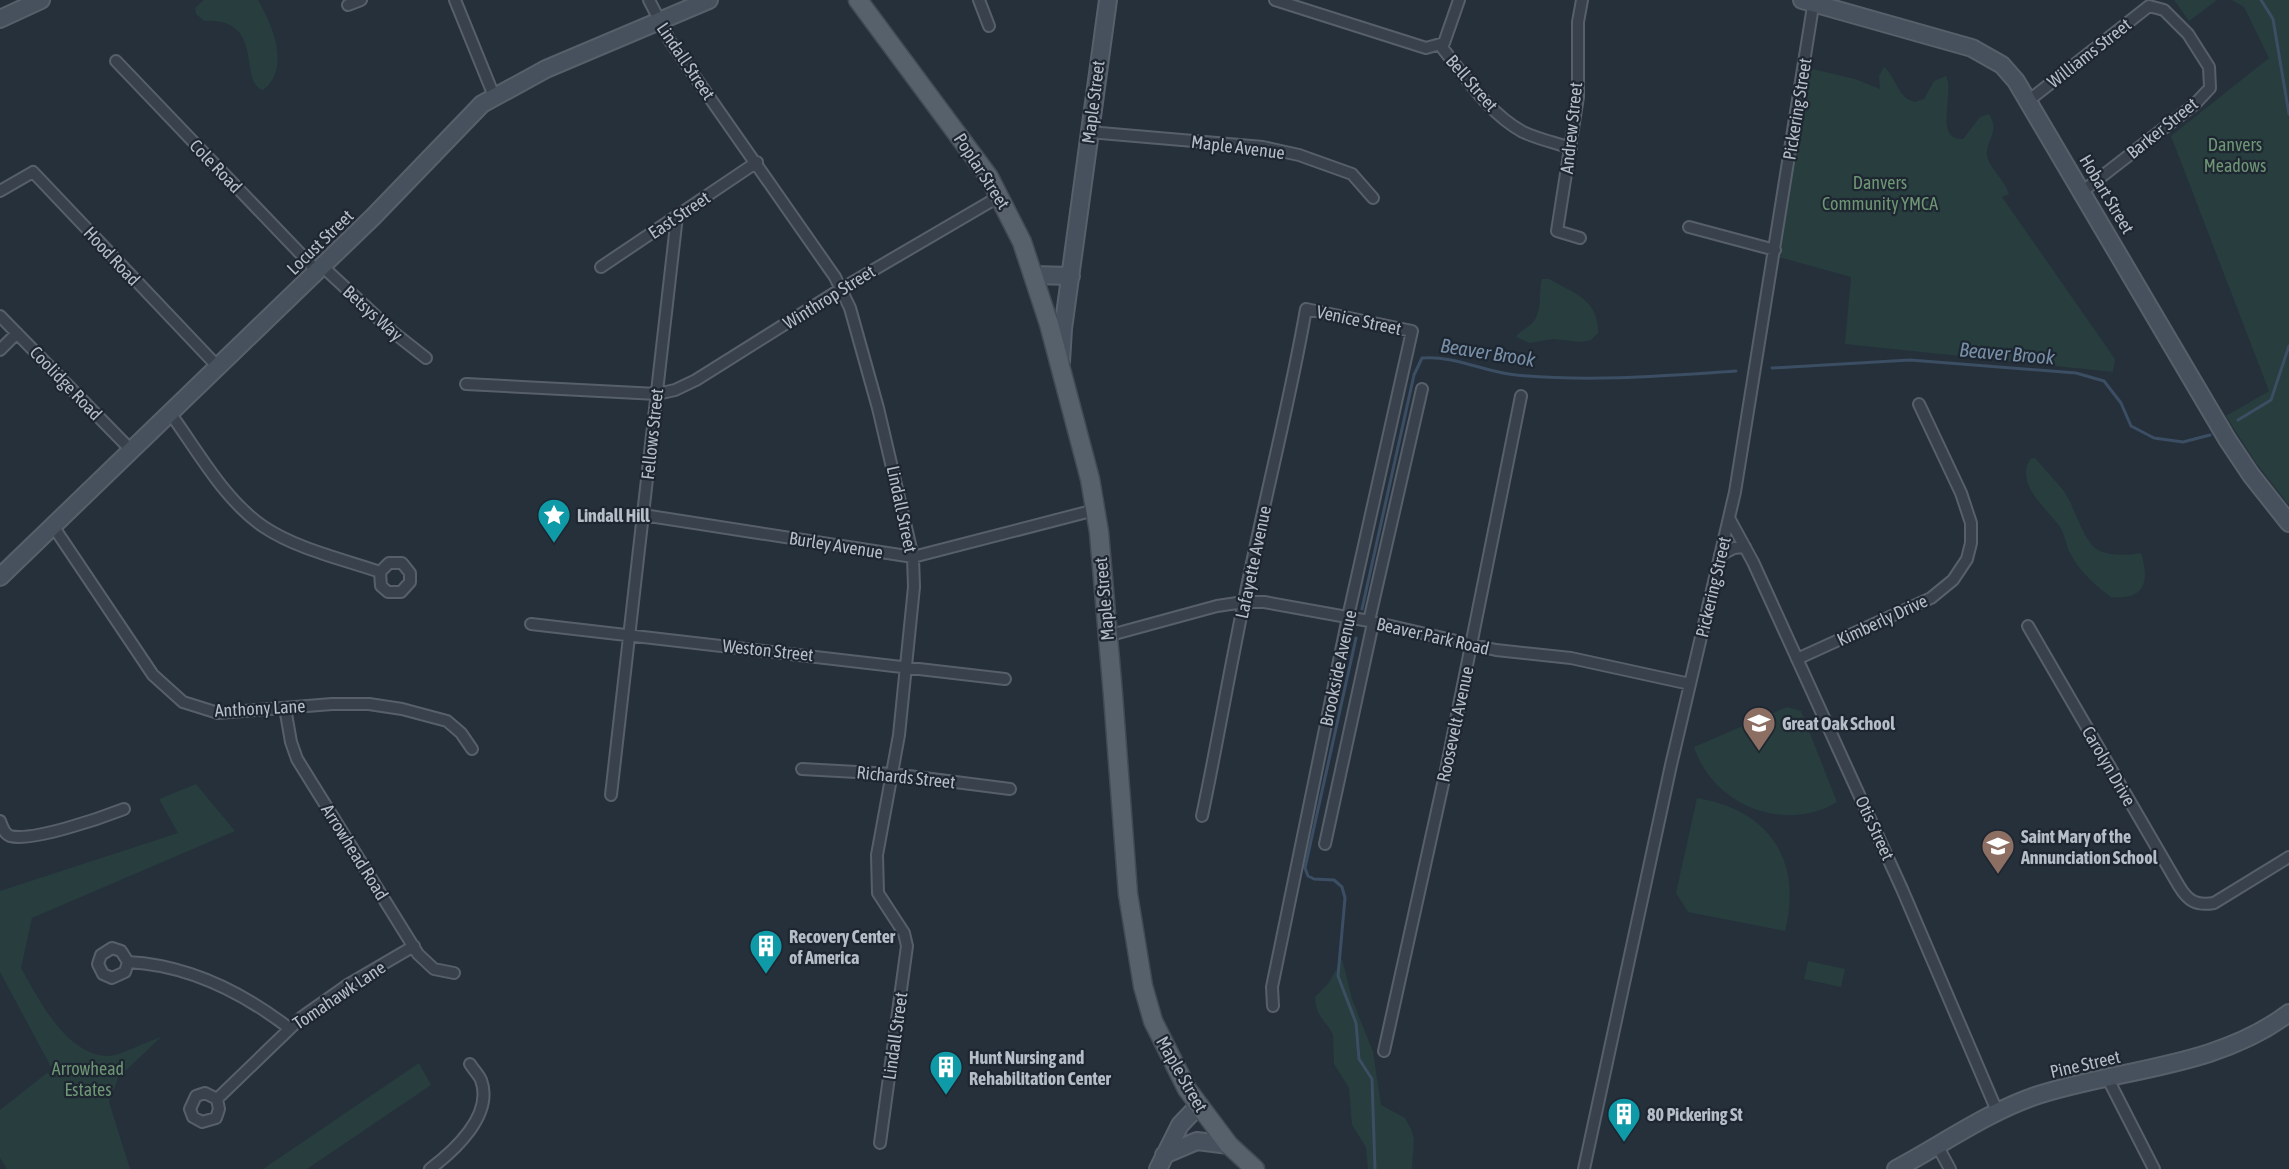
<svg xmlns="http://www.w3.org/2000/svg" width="2289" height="1169" font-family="'Asap Condensed',sans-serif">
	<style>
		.green { fill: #283d3d }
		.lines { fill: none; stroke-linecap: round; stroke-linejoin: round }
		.stream { stroke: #3c4e63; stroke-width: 3 }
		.street-casing { stroke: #57606a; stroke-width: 14 }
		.secondary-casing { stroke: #57606a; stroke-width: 20 }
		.primary-casing { stroke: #424b55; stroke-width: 21 }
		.street { stroke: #39424c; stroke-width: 10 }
		.secondary { stroke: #47515e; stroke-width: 16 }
		.primary { stroke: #57616c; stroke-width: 18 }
		.labels { text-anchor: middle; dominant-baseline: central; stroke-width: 4.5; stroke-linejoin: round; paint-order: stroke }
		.street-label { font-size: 18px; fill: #b5bdc7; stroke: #1e2731 }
		.park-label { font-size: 18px; fill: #6e9675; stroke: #1e2731 }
		.poi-label { font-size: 18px; font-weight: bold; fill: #b5bdc7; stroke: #1e2731; text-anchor: start }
		.water-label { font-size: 20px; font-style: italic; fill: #788fa8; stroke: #1e2731 }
	</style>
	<rect width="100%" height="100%" fill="#25303b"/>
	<path class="green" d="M 204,0 L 258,0 C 273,26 291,69 263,90 C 238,83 266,17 204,21 L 196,14 L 195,8 Z
		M 2174,0 L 2217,0 L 2189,21 Z
		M 2232,0 L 2289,0 L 2289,505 L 2256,463 L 2226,416 L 2269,391 L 2171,136 L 2269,58 L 2244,7 Z
		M 1884,67 C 1898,79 1896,97 1915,102 L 1924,99 L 1934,81 L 1946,76 C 1955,92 1933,141 1963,139 L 1980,117 L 1989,114 C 2001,133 1985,140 1987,156 C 1990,169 2004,179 2009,194 L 2002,197 L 2115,359 L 2113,372 L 1845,344 L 1851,277 L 1779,257 L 1808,68 L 1855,79 L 1880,89 L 1879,76 Z
		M 1542,279 L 1549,279 C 1573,293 1599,299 1598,333 L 1591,340 L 1580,342 L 1553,339 L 1529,343 L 1516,337 C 1520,330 1529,328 1534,321 C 1543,307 1538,294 1542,279 Z
		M 2035,458 C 2044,469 2054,479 2063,490 C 2075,506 2081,536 2095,548 C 2105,556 2129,556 2141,553 C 2150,582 2145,600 2111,597 C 2096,586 2079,571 2070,553 C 2066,545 2065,535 2060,527 C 2047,508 2015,486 2030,459 Z
		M 1787,707 L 1801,711 L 1837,802 C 1784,834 1713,805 1694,747 Z
		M 196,784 L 235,831 L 32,918 L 21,968 C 39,999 66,1056 109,1056 C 121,1055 148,1041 161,1037 L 118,1078 L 109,1102 L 130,1169 L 7,1169 L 0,1158 L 0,1110 L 47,1073 L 57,1078 L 0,972 L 0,891 L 178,833 L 159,799 Z
		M 1697,798 C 1769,810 1803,860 1785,931 L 1688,912 L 1676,893 Z
		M 1342,959 L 1352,999 L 1373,1052 L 1381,1105 L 1405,1118 L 1411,1129 L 1414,1139 L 1412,1169 L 1368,1169 L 1366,1147 L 1352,1125 L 1349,1088 L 1334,1064 L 1333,1035 C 1326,1020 1316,1018 1315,997 L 1328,984 Z
		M 1808,961 L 1845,969 L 1841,987 L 1804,979 Z
		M 419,1063 L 431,1085 L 307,1169 L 263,1169 Z"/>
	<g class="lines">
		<path class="stream" d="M 2261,0 L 2273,19 L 2289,114
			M 1772,368 L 1910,360 L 2076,373 L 2104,381 L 2121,403 L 2131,426 L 2154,438 L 2183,442 L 2210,435
			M 2238,420 L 2271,400 L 2289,346
			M 1362,609 L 1414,375 L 1422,358 C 1454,355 1484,372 1516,375 C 1589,382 1663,376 1736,371
			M 1356,638 L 1305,868 L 1308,876 L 1314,879 L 1334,880 L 1342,887 L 1345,898 L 1338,976 L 1356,1023 L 1359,1059 L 1372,1079 L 1375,1169"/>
		<g class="street-casing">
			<path id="street" d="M 455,0 L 494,96
				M 649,0 L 670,41 L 835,277 L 850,308 L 878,408 L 913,557 L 914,587 L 899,735 L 877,855 L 878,893 L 904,933 L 907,946 L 880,1143
				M 979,0 L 989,26
				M 1275,0 L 1426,48 L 1444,43 L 1459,0
				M 348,5 L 361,0
				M 1440,45 C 1465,76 1488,113 1523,132 C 1538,139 1556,143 1571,148
				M 116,61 L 317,271
				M 2028,101 L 2149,6 L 2164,10 L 2188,34 L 2209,67 L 2210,88 L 2195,104 L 2083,191
				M 1089,132 L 1263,147 L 1299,155 L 1352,174 L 1373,198
				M 0,191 L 33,172 L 218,367
				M 1689,227 L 1775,250
				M 1580,238 L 1557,231 L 1578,97 L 1578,22 L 1582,0
				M 322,266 L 393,332 L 426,358
				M 601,267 L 757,162
				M 0,316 L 131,450
				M 0,350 L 17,333
				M 466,384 L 657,394 L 675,390 L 696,380 L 841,289 L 1000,196
				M 170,413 C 198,451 224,500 264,527 C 297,549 342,559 380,572 L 381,586 L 388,592 L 401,592 L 410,582 L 410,573 L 402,563 L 389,563 L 380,572
				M 643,515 L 913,557 L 1095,510
				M 1729,518 L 1753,562 L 1902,889 L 1997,1111
				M 53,526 L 153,675 L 183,702 L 218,713 L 332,704 L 369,704 L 402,709 L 447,721 L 461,733 L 472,749
				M 1720,555 L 1734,548 L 1745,547
				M 1369,621 L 1422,389
				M 531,624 L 1005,679
				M 2028,626 L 2179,886 C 2188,901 2196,906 2214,903 L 2289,857
				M 1107,636 L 1217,606 L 1244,602 L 1264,602 L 1369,621 L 1496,650 L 1571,658 L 1690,684
				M 1797,659 L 1931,598 L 1953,580 L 1967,559 L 1971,543 L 1971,523 L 1961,493 L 1919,404
				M 285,708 L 291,742 L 297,759 L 418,954 L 434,969 L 454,973
				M 802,769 L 893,774 L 1010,789
				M 611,795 L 677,216
				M 1202,816 C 1217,745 1229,673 1244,602 C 1263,504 1289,407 1306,309 L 1412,331 L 1348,617 L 1272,987 L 1273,1006
				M 0,821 C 2,826 4,834 10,836 C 32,842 101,818 124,809
				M 1325,844 L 1373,623
				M 128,962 L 121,951 L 112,948 L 101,955 L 98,964 L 103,974 L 112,978 L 125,972 L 128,962 C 188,965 242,992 289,1028
				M 1384,1051 L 1446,770 L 1521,396
				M 2108,1079 L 2154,1169
				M 217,1099 L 219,1109 L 216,1118 L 202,1122 L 193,1117 L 190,1109 L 196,1096 L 205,1093 L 217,1099 L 302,1017 L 349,984 L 414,946
				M 1938,1147 L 1950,1169
				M 430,1169 C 454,1151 494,1115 481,1080 C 479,1075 473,1069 470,1064
				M 1584,1169 L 1671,765 L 1735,492 L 1814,0"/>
		</g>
		<g class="secondary-casing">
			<path id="secondary" d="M 1802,0 L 1972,48 L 2002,65 L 2016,81 L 2227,439 L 2251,475 L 2289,523
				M 0,19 L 41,0
				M 1033,275 L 1071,276
				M 1061,362 L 1063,329 L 1108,0
				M 0,577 L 373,217 L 482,104 L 546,69 L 709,0
				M 1164,1155 L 1197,1141 L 1229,1145
				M 1158,1169 L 1180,1125 L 1199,1105
				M 1896,1169 C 1943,1144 1987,1112 2038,1095 C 2122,1068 2216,1068 2289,1013"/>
		</g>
		<g class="primary-casing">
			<path id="primary" d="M 858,0 L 989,177 L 1022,242 L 1049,324 L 1090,479 L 1099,532 L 1113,695 L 1128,894 L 1143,986 L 1153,1021 L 1187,1089 L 1229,1145 L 1255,1169"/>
		</g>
		<use href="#street" class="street"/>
		<use href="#secondary" class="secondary"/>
		<use href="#primary" class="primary"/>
	</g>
	<defs>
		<g id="sight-pin" transform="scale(1.725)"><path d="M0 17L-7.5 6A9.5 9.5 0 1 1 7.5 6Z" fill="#0f9aa8" stroke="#1e2731"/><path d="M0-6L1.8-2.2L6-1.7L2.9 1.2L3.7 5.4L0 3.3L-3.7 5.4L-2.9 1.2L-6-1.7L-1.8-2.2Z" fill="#fff"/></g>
		<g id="school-pin" transform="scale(1.725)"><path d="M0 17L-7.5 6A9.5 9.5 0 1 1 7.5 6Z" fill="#8d6e63" stroke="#1e2731"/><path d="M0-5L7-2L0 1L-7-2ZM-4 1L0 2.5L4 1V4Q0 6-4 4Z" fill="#fff"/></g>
		<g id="building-pin" transform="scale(1.725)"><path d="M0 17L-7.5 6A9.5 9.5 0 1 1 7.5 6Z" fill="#0f9aa8" stroke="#1e2731"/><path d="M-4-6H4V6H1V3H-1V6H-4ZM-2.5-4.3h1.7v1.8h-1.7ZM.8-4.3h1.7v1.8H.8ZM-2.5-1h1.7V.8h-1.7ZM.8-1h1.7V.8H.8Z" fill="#fff"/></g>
	</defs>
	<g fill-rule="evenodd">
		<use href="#sight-pin" x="554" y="515"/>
		<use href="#school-pin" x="1759" y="723"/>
		<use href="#school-pin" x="1998" y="846"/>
		<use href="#building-pin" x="766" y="946"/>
		<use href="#building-pin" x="946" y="1067"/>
		<use href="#building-pin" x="1624" y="1114"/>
	</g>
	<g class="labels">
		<g class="street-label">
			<text transform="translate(2089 53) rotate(-38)">Williams Street</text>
			<text transform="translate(686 61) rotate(56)">Lindall Street</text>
			<text transform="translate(1472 83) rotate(49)">Bell Street</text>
			<text transform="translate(1093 102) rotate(-83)">Maple Street</text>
			<text transform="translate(1797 109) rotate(-81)">Pickering Street</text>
			<text transform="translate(1571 128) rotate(-84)">Andrew Street</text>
			<text transform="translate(2162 128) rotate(-39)">Barker Street</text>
			<text transform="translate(1238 147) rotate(7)">Maple Avenue</text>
			<text transform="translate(216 166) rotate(46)">Cole Road</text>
			<text transform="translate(982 171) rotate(57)">Poplar Street</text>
			<text transform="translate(2107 194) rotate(59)">Hobart Street</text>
			<text transform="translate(679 215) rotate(-34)">East Street</text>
			<text transform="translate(320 242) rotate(-44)">Locust Street</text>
			<text transform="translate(112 256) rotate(47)">Hood Road</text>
			<text transform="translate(829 297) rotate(-32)">Winthrop Street</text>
			<text transform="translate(373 313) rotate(42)">Betsys Way</text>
			<text transform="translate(1359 320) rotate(12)">Venice Street</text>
			<text transform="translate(66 383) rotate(46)">Coolidge Road</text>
			<text transform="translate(652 434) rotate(-84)">Fellows Street</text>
			<text transform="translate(902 509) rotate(78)">Lindall Street</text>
			<text transform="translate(836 545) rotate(9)">Burley Avenue</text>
			<text transform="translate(1253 562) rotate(-78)">Lafayette Avenue</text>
			<text transform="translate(1713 587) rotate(-77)">Pickering Street</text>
			<text transform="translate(1104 599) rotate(-95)">Maple Street</text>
			<text transform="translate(1882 620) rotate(-25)">Kimberly Drive</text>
			<text transform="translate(1433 636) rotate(13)">Beaver Park Road</text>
			<text transform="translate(768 650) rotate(6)">Weston Street</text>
			<text transform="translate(1338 668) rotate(-78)">Brookside Avenue</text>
			<text transform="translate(260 708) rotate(-3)">Anthony Lane</text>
			<text transform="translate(1455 724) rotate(-78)">Roosevelt Avenue</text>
			<text transform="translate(2109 766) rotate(60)">Carolyn Drive</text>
			<text transform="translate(906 777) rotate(6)">Richards Street</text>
			<text transform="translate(1875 828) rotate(65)">Otis Street</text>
			<text transform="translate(355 852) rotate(58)">Arrowhead Road</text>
			<text transform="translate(339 995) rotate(-34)">Tomahawk Lane</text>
			<text transform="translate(895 1036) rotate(-82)">Lindall Street</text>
			<text transform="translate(2085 1064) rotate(-13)">Pine Street</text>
			<text transform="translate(1182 1074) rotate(60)">Maple Street</text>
		</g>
		<g class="park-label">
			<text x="2235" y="144">Danvers<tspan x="2235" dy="21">Meadows</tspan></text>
			<text x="1880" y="182">Danvers<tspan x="1880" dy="21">Community YMCA</tspan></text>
			<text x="88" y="1068">Arrowhead<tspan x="88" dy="21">Estates</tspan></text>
		</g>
		<g class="poi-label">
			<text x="577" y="515">Lindall Hill</text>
			<text x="1782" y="723">Great Oak School</text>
			<text x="2021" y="836">Saint Mary of the<tspan x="2021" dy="21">Annunciation School</tspan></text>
			<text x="789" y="936">Recovery Center<tspan x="789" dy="21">of America</tspan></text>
			<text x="969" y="1057">Hunt Nursing and<tspan x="969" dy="21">Rehabilitation Center</tspan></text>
			<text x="1647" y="1114">80 Pickering St</text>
		</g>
		<g class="water-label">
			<text transform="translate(1488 352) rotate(9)">Beaver Brook</text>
			<text transform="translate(2007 353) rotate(5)">Beaver Brook</text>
		</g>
	</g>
</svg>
